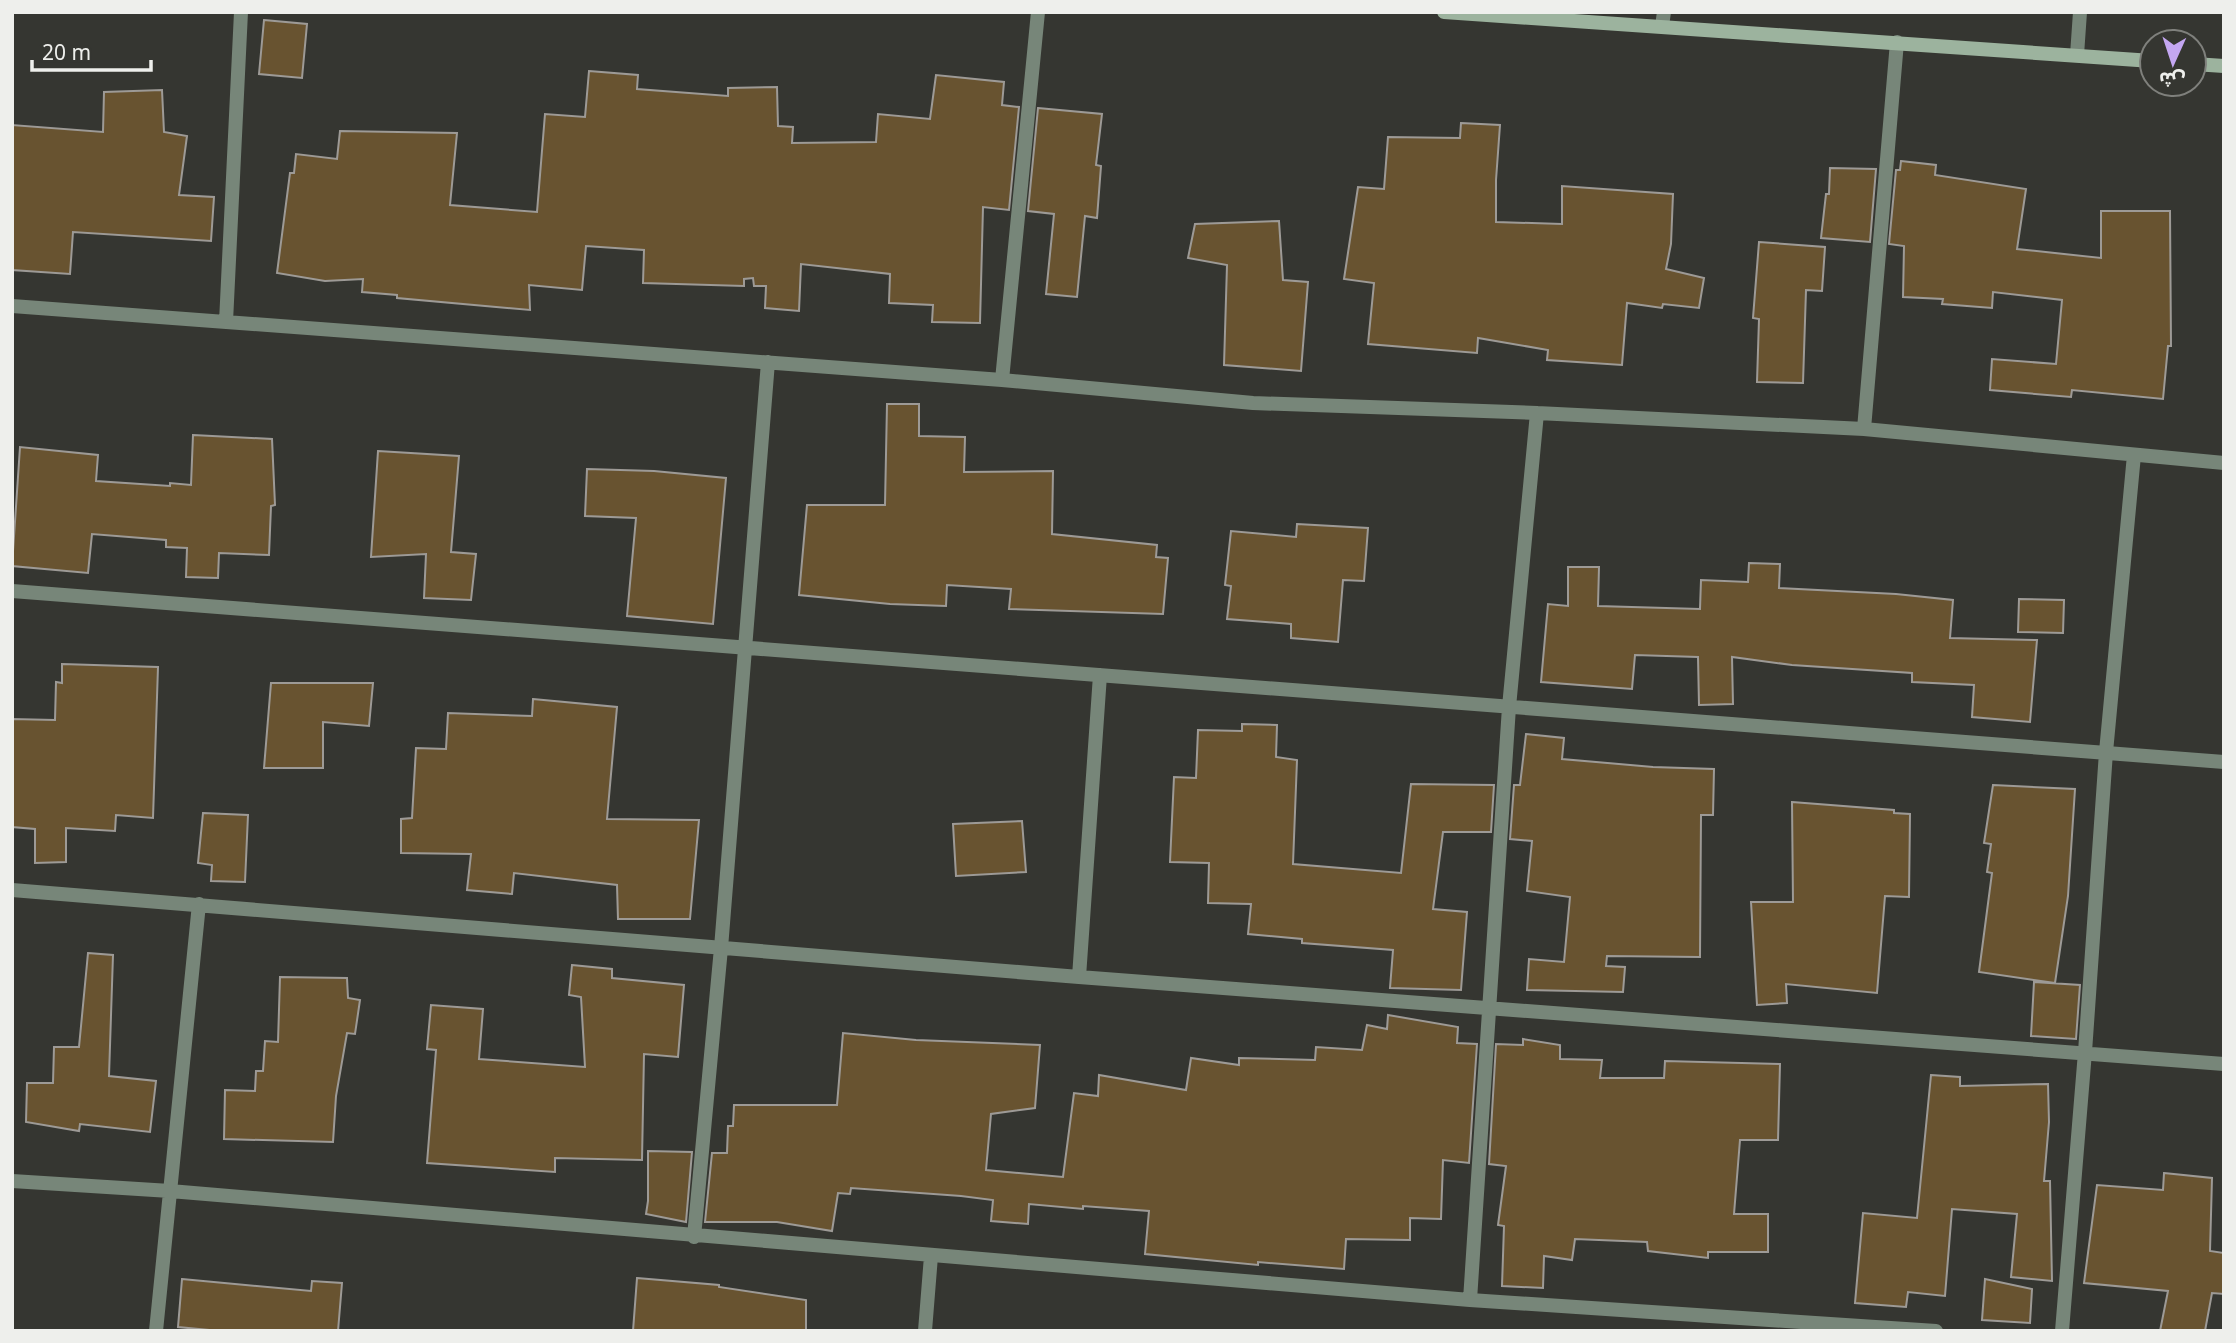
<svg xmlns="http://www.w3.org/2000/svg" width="2236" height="1343" font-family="Georgia,'Noto Sans Arabic',serif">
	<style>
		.building { fill: #685330; stroke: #9d9a96; stroke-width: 2 }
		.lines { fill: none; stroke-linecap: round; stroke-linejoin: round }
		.street { stroke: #778679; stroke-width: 14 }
		.secondary { stroke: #9cb39e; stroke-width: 14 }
	</style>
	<rect width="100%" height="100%" fill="#353631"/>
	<path class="building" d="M 264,20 L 307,24 L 302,78 L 259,74 Z
		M 589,71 L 638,75 L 637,89 L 728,96 L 728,88 L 777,87 L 778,126 L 793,127 L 792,143 L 876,142 L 878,114 L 930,119 L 936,75 L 1004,82 L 1002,105 L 1019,107 L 1009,210 L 983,207 L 980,323 L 932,322 L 933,305 L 889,303 L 890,274 L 801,264 L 799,311 L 765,308 L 766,286 L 754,286 L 753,278 L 744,279 L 744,286 L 643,283 L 644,250 L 586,246 L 582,290 L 529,285 L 530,310 L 397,298 L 397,295 L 362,292 L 363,279 L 325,281 L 277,273 L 290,173 L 294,173 L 296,154 L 337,159 L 340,131 L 457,133 L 450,205 L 537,212 L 545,114 L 585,117 Z
		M 162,90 L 164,132 L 187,136 L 179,195 L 214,197 L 211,241 L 73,232 L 70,274 L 12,270 L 12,125 L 103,132 L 104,92 Z
		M 1038,108 L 1102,114 L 1096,165 L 1101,166 L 1097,218 L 1085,216 L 1077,297 L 1046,294 L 1054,214 L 1028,211 Z
		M 1461,123 L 1500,125 L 1496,180 L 1496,222 L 1562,224 L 1562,186 L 1673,194 L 1671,244 L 1666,269 L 1704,278 L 1699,308 L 1663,304 L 1662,308 L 1627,303 L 1622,365 L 1547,360 L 1548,350 L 1478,338 L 1477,353 L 1368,344 L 1374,283 L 1344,279 L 1358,187 L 1384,189 L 1388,137 L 1460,138 Z
		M 1901,161 L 1936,165 L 1935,175 L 2026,189 L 2017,249 L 2101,258 L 2101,211 L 2170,211 L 2171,346 L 2168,346 L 2163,399 L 2072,390 L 2071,397 L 1990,390 L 1992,359 L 2056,364 L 2062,300 L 1993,292 L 1992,308 L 1942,304 L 1943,299 L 1903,297 L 1904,246 L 1889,244 L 1896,170 L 1900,170 Z
		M 1830,168 L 1876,169 L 1870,242 L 1821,238 L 1826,194 L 1829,194 Z
		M 1279,221 L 1283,280 L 1308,282 L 1301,371 L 1224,365 L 1227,265 L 1188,258 L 1195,224 Z
		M 1759,242 L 1825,247 L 1822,291 L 1806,290 L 1803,383 L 1757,382 L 1759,319 L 1753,318 Z
		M 887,404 L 919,404 L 919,436 L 965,437 L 964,472 L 1053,471 L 1052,534 L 1157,545 L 1156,557 L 1168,558 L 1163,614 L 1009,609 L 1011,589 L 947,585 L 946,606 L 890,604 L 799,595 L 807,505 L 885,505 Z
		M 193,435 L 272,439 L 275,505 L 271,506 L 269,555 L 219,553 L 218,578 L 186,577 L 187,548 L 166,547 L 166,540 L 92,534 L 88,573 L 12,566 L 20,447 L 98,455 L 96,481 L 170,486 L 170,483 L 191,485 Z
		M 378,451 L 459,456 L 451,552 L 476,554 L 471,600 L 424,598 L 426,554 L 371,557 Z
		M 587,469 L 654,471 L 726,478 L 713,624 L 627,616 L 636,518 L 585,516 Z
		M 1297,524 L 1368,528 L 1364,581 L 1343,580 L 1338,642 L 1291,638 L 1291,624 L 1227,619 L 1231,586 L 1225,585 L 1231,531 L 1296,537 Z
		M 1749,563 L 1780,564 L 1779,588 L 1896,594 L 1953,600 L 1950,638 L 2037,640 L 2030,722 L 1972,717 L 1974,685 L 1912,682 L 1912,673 L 1792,665 L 1732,657 L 1733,704 L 1699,705 L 1698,657 L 1635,655 L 1632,689 L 1541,682 L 1548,604 L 1568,606 L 1568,567 L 1599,567 L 1598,606 L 1700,609 L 1701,580 L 1748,582 Z
		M 2019,599 L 2064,600 L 2063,633 L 2018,632 Z
		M 62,664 L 158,667 L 153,818 L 116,815 L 115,831 L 66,828 L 66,862 L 35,863 L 35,829 L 12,827 L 12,719 L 55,720 L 56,682 L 62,683 Z
		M 271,683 L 373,683 L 369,726 L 323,722 L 323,768 L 264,768 Z
		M 533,699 L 617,707 L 607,819 L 699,820 L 690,919 L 618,919 L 617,885 L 514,873 L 512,894 L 467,890 L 471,854 L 401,853 L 401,819 L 412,818 L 416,748 L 446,749 L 448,713 L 532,716 Z
		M 1242,724 L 1277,725 L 1276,757 L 1297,760 L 1293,864 L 1401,873 L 1411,784 L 1494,785 L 1491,832 L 1443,832 L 1433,909 L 1467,912 L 1461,990 L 1390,988 L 1393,950 L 1302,943 L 1302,939 L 1248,934 L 1251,904 L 1208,903 L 1209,863 L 1170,862 L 1174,777 L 1196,778 L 1198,730 L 1242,731 Z
		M 1526,734 L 1564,738 L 1562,759 L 1653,767 L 1714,769 L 1713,815 L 1701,815 L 1700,957 L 1607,956 L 1606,966 L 1625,967 L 1623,992 L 1527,990 L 1529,959 L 1564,962 L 1570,897 L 1527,891 L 1532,841 L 1510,839 L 1514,785 L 1520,785 Z
		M 1993,785 L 2075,789 L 2068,896 L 2055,983 L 1979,972 L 1992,873 L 1987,872 L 1991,844 L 1984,843 Z
		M 1792,802 L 1894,810 L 1894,813 L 1910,814 L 1909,897 L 1885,896 L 1877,993 L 1786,984 L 1787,1003 L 1757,1005 L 1751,902 L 1793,902 Z
		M 203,813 L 248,815 L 245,882 L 211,881 L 212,865 L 198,863 Z
		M 1022,821 L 1026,872 L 956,876 L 953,824 Z
		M 88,953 L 113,955 L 109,1076 L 156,1081 L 150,1132 L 80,1124 L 79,1131 L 26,1122 L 27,1083 L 53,1083 L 54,1047 L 79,1047 Z
		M 572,965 L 612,969 L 612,978 L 684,985 L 678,1057 L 644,1054 L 642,1160 L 555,1158 L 555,1172 L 427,1163 L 436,1050 L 427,1049 L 431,1005 L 483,1009 L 479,1059 L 585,1067 L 581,997 L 569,995 Z
		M 280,977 L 347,978 L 348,998 L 360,1000 L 355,1034 L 347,1033 L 336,1096 L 333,1142 L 224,1139 L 225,1090 L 255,1091 L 256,1071 L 263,1071 L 265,1041 L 278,1042 Z
		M 2034,982 L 2080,985 L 2076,1039 L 2031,1036 Z
		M 1388,1015 L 1458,1027 L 1457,1043 L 1477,1044 L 1469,1163 L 1443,1160 L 1441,1219 L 1410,1218 L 1410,1240 L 1346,1239 L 1344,1269 L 1258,1262 L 1258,1265 L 1145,1254 L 1149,1211 L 1083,1206 L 1083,1209 L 1029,1204 L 1028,1224 L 991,1221 L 993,1200 L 961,1196 L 851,1188 L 850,1194 L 838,1193 L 832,1231 L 777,1222 L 705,1222 L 712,1153 L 727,1153 L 728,1126 L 733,1126 L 734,1105 L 837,1105 L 843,1033 L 916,1040 L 1040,1045 L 1035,1108 L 991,1114 L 986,1170 L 1063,1177 L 1074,1093 L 1098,1096 L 1099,1075 L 1186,1090 L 1191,1058 L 1239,1065 L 1239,1058 L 1315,1060 L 1316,1047 L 1362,1050 L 1367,1025 L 1387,1029 Z
		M 1523,1039 L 1560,1045 L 1560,1059 L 1602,1060 L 1600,1078 L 1664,1078 L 1665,1061 L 1780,1064 L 1778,1140 L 1740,1140 L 1734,1214 L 1768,1214 L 1768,1252 L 1708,1252 L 1708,1258 L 1648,1251 L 1647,1242 L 1575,1239 L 1572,1260 L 1544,1256 L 1543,1288 L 1502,1286 L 1504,1226 L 1498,1225 L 1506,1166 L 1489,1164 L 1496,1044 L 1523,1045 Z
		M 1931,1075 L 1960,1077 L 1960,1086 L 2048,1084 L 2049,1122 L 2044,1181 L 2050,1181 L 2052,1281 L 2011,1277 L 2017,1214 L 1952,1209 L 1945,1296 L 1908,1292 L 1906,1307 L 1855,1303 L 1863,1213 L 1917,1218 Z
		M 648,1151 L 692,1152 L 686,1222 L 646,1214 L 648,1201 Z
		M 2164,1173 L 2212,1178 L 2210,1251 L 2224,1253 L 2224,1294 L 2212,1293 L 2205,1331 L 2160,1331 L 2168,1291 L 2084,1283 L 2097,1185 L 2163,1190 Z
		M 637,1278 L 719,1285 L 719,1287 L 806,1300 L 806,1331 L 633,1331 Z
		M 182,1279 L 311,1291 L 312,1281 L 342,1283 L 338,1331 L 220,1331 L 178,1327 Z
		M 1985,1279 L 2032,1289 L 2030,1323 L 1982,1320 Z"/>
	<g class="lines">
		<path class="street" d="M 1662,26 L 1664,12
			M 2077,55 L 2080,12
			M 12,306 L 1002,380 L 1253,403 L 1537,413 L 1864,429 L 2224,463
			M 226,322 L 241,12
			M 1002,380 L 1038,12
			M 1864,429 L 1897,42
			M 12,591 L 2224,762
			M 12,890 L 1079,977 L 2224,1064
			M 1079,977 L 1100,675
			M 12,1181 L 170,1191 L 1470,1300 L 1936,1331
			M 694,1237 L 721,948 L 768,362
			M 1470,1300 L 1509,707 L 1537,413
			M 156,1331 L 199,904
			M 925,1331 L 931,1256
			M 2062,1331 L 2085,1052 L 2106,752 L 2134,455"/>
		<path class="secondary" d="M 1444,12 L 2152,61
			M 2194,64 L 2224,66"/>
	</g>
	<rect width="2236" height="1343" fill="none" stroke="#eeefec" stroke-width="28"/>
	<g transform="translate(2173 63) rotate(183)"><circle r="33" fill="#353631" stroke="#7f807c" stroke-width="2"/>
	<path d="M0-5L12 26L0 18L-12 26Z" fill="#c4a7f2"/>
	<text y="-10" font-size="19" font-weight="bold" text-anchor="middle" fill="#eeefec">ش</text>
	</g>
	<path d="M32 60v10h119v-10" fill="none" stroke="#eeefec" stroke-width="3.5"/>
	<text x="42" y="60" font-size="21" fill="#eeefec" stroke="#353631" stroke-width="5" paint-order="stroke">20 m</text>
</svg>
